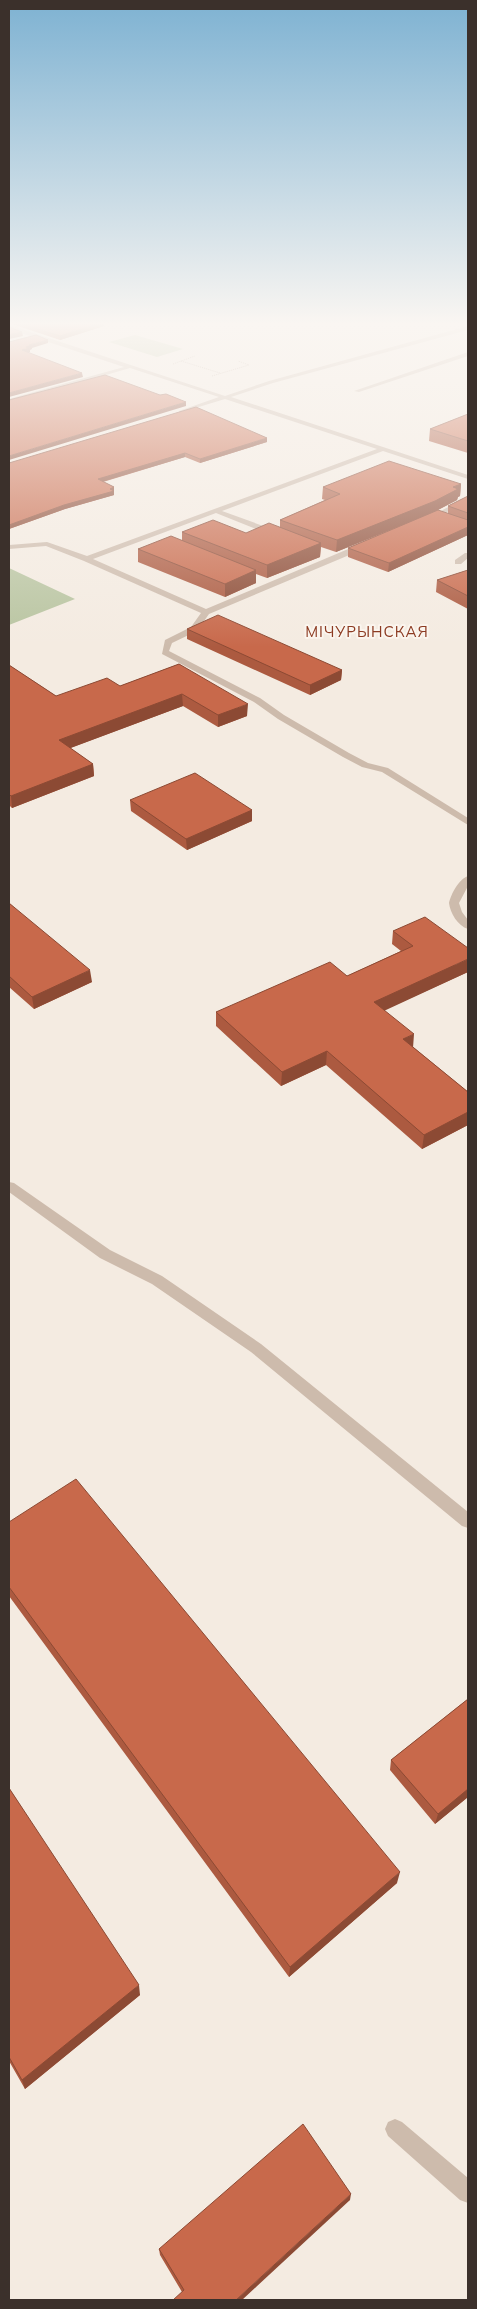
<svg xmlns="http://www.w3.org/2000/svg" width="477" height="2309" font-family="Mulish,sans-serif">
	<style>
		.green { fill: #b8c4a0 }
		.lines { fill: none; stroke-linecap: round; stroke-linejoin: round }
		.path { stroke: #b9a596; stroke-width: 1; stroke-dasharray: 1 1; stroke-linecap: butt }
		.minor { fill: #cdbbac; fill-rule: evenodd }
		.wall { fill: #ac5a40 }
		.shaded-wall { fill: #8c4a34 }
		.building { fill: #c8694b; stroke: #8c4a34 }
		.labels { text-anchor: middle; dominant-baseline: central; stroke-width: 4; stroke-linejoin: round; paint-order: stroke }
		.far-quarter-label { font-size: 15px; letter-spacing: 1px; fill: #8c3b22; stroke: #fbf5ee }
	</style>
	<rect width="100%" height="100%" fill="#f4ebe1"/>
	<path class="green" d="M 135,335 L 183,349 L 157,357 L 109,342 Z
		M 9,568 L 75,599 L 9,625 Z"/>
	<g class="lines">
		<path class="path" d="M 181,361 L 220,373
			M 173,364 L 195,356
			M 212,376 L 249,365 L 238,361"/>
		<path class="minor" d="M 9,325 L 225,396 L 269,381 L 468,326 L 468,330 L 273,383 L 231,397 L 468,475 L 468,479 L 383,451 L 222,511 L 277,531 L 277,535 L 271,535 L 216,513 L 93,559 L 206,609 L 360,544 L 366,544 L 366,548 L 209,614 L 197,631 L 172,643 L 169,651 L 260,698 L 284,715 L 349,753 L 368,763 L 388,768 L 468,818 L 468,825 L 382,772 L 362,767 L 343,757 L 278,719 L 254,702 L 162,654 L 165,640 L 191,627 L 201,613 L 84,561 L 46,546 L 9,549 L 9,545 L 47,542 L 87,556 L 377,449 L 225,399 L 179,413 L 179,411 L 219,397 L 130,368 L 9,403 L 9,399 L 124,367 L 9,329 Z
			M 468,352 L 468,356 L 359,392 L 354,391 Z
			M 468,497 L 468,502 L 430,520 L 425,519 Z
			M 465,553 L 468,553 L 468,558 L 461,564 L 455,564 L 455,560 Z
			M 468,876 L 468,886 L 459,903 L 462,912 L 468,920 L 468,929 C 458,926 450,913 449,903 C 451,894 459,879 468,876 Z
			M 9,1182 L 14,1183 L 110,1250 L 162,1276 L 261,1344 L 468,1512 L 468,1528 L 462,1526 L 251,1352 L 152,1284 L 100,1258 L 9,1192 Z
			M 395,2119 L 402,2122 L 468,2178 L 468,2203 L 460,2200 L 388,2136 L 385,2129 L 388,2122 Z"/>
	</g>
	<path class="wall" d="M 9,323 L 104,323 L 104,326 L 60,340 Z
		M 468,414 L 468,453 L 429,441 L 430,429 Z
		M 267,442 L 200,463 L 185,457 L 103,482 L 114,487 L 114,495 L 65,509 L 9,529 L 9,463 Z
		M 461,484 L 460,496 L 458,497 L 457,500 L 438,510 L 448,514 L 448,506 L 468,496 L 468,535 L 388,572 L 348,557 L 348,548 L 398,527 L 336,552 L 321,547 L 320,557 L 267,578 L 256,574 L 256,583 L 225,597 L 138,562 L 138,549 L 182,540 L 182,532 L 246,533 L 280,527 L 280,520 L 325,500 L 322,499 L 323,487 Z
		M 468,570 L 468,609 L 436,592 L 437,580 Z
		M 187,629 L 342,670 L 341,680 L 310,695 L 187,639 Z
		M 179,664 L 247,716 L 218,727 L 183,706 L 70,748 L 93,764 L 94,776 L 12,808 L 9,805 L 9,665 L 56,696 L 120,686 Z
		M 130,800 L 252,810 L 252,821 L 187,850 L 131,811 Z
		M 9,903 L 92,982 L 34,1009 L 9,987 Z
		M 393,931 L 468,972 L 384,1010 L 413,1047 L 468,1092 L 468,1125 L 422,1149 L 326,1065 L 281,1086 L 216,1026 L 216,1012 L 347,976 L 401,951 L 392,944 Z
		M 9,1522 L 397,1883 L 289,1977 L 9,1596 Z
		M 468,1699 L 468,1797 L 435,1824 L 390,1770 L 391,1760 Z
		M 9,1788 L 140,1995 L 25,2089 L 9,2061 Z
		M 350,2200 L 182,2292 L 160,2255 L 159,2249 Z"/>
	<path class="shaded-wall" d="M 100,323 L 104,323 L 104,326 L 60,340 L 60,336 Z
		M 22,332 L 23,336 L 9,339 L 9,335 Z
		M 48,340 L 48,343 L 32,348 L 32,349 L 30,350 L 30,352 L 22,354 L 22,350 L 29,345 Z
		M 82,373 L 83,377 L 9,397 L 9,393 Z
		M 186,402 L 186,406 L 9,460 L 9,456 Z
		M 267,438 L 267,442 L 200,463 L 200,459 Z
		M 185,453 L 185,457 L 98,483 L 98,479 Z
		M 461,484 L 460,496 L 458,497 L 457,500 L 434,512 L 336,552 L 337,540 Z
		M 114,487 L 114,495 L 65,509 L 9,529 L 9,525 Z
		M 468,527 L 468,535 L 388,572 L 389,563 Z
		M 321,543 L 320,557 L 267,578 L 267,565 Z
		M 256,570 L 256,583 L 225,597 L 225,584 Z
		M 342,670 L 341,680 L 310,695 L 310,685 Z
		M 182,694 L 183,706 L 60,752 L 59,740 Z
		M 248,704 L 247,716 L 218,727 L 218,715 Z
		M 93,764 L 94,776 L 12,808 L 11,796 Z
		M 252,810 L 252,821 L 187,850 L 186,839 Z
		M 468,959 L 468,972 L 373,1016 L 374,1002 Z
		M 90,970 L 92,982 L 34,1009 L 32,997 Z
		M 414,1034 L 413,1048 L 403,1039 Z
		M 327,1051 L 326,1065 L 281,1086 L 282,1072 Z
		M 468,1112 L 468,1125 L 422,1149 L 424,1135 Z
		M 468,1789 L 468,1797 L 435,1824 L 438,1814 Z
		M 400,1872 L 397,1883 L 289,1977 L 290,1967 Z
		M 139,1985 L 140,1995 L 25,2089 L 22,2080 Z
		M 351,2194 L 350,2200 L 242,2300 L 236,2300 Z"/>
	<path class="building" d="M 18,323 L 100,323 L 60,336 Z
		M 9,327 L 22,332 L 9,335 Z
		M 36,335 L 48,340 L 29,345 L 32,345 L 26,347 L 30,348 L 22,350 L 82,373 L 9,393 L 9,342 Z
		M 105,375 L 160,395 L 166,394 L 186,402 L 9,456 L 9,400 Z
		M 196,407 L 267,438 L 200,459 L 185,453 L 98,479 L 114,487 L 110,489 L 114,491 L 64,505 L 9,525 L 9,463 Z
		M 468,414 L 468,441 L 430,429 Z
		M 389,461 L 461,484 L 453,487 L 458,489 L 435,501 L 337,540 L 280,520 L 340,494 L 323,487 Z
		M 468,496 L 468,513 L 448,506 Z
		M 438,510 L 468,520 L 468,527 L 389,563 L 348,548 Z
		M 213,520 L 246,533 L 269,523 L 321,543 L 267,565 L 182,532 Z
		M 171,536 L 256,570 L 225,584 L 138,549 Z
		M 468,570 L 468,596 L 437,580 Z
		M 218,615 L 342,670 L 310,685 L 187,629 Z
		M 179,664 L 248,704 L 218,715 L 182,694 L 59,740 L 93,764 L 11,796 L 9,794 L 9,665 L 56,696 L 107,678 L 120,686 Z
		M 195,773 L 252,810 L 186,839 L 130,800 Z
		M 9,903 L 90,970 L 32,997 L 9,976 Z
		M 425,917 L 468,948 L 468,959 L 374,1002 L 414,1034 L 403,1039 L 468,1092 L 468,1112 L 424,1135 L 327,1051 L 282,1072 L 216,1012 L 330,962 L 347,976 L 413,946 L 393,931 Z
		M 76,1479 L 400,1872 L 290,1967 L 9,1587 L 9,1522 Z
		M 468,1699 L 468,1789 L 438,1814 L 391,1760 Z
		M 9,1788 L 139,1985 L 22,2080 L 9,2057 Z
		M 303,2124 L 351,2194 L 236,2300 L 173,2300 L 184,2290 L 159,2249 Z"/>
	<linearGradient id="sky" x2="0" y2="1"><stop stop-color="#7eb2d2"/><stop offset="0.5" stop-color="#faf6f2"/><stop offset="1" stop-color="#faf6f2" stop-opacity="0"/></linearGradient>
	<rect width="477" height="647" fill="url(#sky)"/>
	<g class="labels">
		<g class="far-quarter-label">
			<text x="367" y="631">МІЧУРЫНСКАЯ</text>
		</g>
	</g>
	<rect width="477" height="2309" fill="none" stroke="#3b302b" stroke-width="20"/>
</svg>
